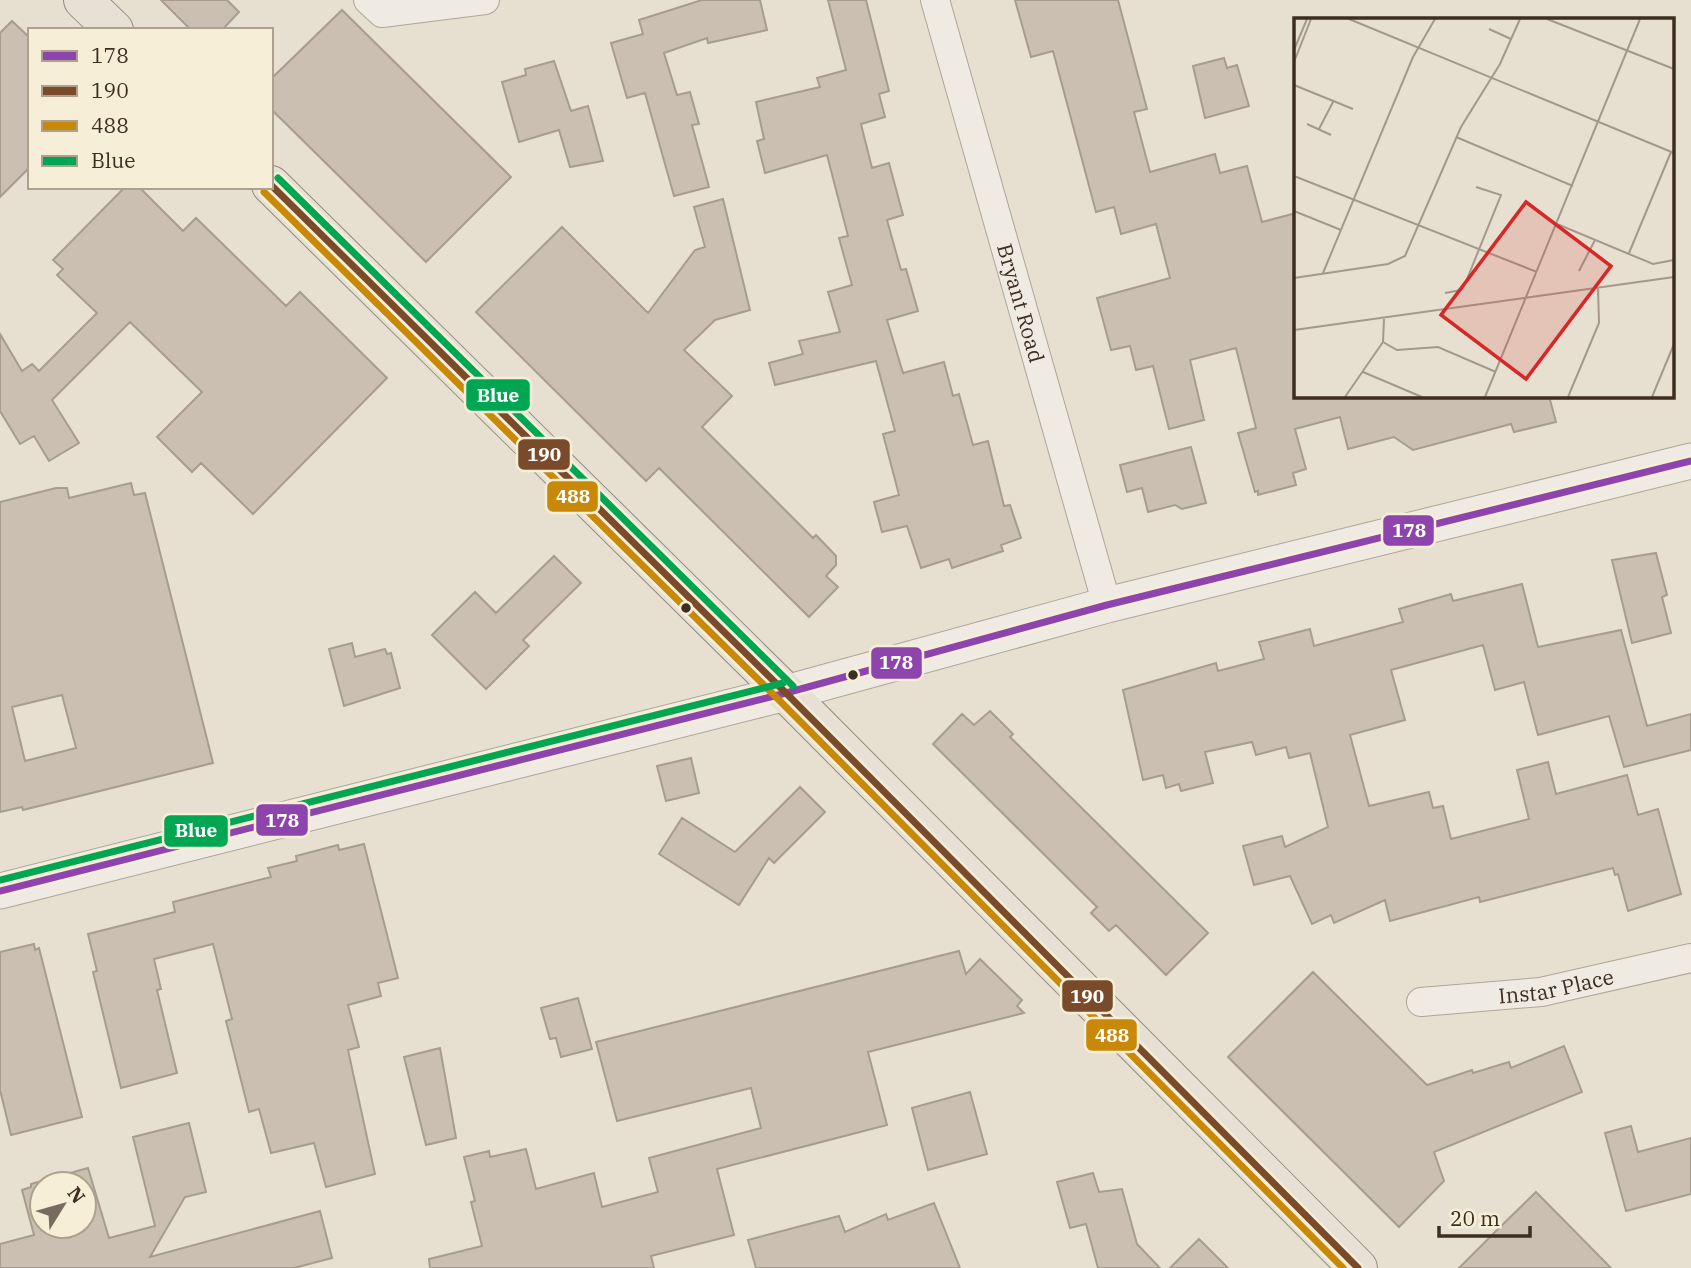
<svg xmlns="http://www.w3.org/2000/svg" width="1691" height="1268" font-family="'IBM Plex Serif',serif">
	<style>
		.building { fill: #cbbfb2; stroke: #a89c90; stroke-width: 2; fill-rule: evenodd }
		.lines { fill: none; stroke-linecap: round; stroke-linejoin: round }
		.minor-casing { stroke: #ada599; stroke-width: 30 }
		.tertiary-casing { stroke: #ada599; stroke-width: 37 }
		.primary-casing { stroke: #928b80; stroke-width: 40 }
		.minor { stroke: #efebe3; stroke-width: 28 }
		.tertiary { stroke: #efebe3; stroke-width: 35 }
		.primary { stroke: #e6e1d4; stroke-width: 38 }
		.bus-1-casing { stroke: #f7eed8; stroke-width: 12 }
		.bus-2-casing { stroke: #f7eed8; stroke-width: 12 }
		.bus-3-casing { stroke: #f7eed8; stroke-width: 12 }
		.bus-4-casing { stroke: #f7eed8; stroke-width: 12 }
		.bus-1 { stroke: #8e44ad; stroke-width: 7 }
		.bus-2 { stroke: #7a4b2a; stroke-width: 7 }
		.bus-3 { stroke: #c88808; stroke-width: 7 }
		.bus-4 { stroke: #00a651; stroke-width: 7 }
		.bus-dot { fill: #3d2e20; stroke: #f7eed8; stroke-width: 2.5 }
		.labels { text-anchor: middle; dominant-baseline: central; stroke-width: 5; stroke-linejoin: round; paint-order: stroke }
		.street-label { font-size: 21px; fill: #3d2e20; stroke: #f7eed8 }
		.inset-road { fill: none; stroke: #a3998a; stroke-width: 2 }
		.view { fill: #d62828; fill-opacity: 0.15; stroke: #d62828; stroke-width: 3.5 }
		.inset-edge { fill: none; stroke: #3d2e20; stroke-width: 3.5 }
		.line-badge { stroke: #f7eed8; stroke-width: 2.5 }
		.badge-label { font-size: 19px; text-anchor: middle; font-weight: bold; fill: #fff }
	</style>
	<rect width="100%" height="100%" fill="#e7e0d1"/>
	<path class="building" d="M 161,0 L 227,0 L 239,12 L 222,30 L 191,30 Z
		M 702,0 L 760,0 L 767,30 L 708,43 L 707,38 L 664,53 L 677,95 L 690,92 L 699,124 L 692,125 L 709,187 L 674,196 L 645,93 L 627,98 L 611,43 L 643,34 L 639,20 Z
		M 828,0 L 866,0 L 889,91 L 879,94 L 885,117 L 861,124 L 872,168 L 889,163 L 903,215 L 887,220 L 901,270 L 906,269 L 918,311 L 887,320 L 903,373 L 944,362 L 953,396 L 959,394 L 973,445 L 988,441 L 1004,506 L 1010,505 L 1021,538 L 1001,545 L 1003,551 L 952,568 L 949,559 L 921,568 L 907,526 L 882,532 L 874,502 L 899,495 L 883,434 L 895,431 L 876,361 L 775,385 L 769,363 L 803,354 L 799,341 L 840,332 L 828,292 L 852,285 L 839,238 L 848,236 L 827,155 L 765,173 L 757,141 L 764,139 L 756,102 L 820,87 L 817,78 L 846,70 Z
		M 1015,0 L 1118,0 L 1147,109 L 1134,112 L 1150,172 L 1215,154 L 1220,173 L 1247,166 L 1262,222 L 1296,213 L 1296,396 L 1549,396 L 1556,422 L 1514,432 L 1511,424 L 1413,450 L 1394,437 L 1348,449 L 1340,417 L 1295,429 L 1306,469 L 1293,473 L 1296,485 L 1258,495 L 1258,491 L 1255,492 L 1238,433 L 1256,428 L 1236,348 L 1190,360 L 1204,420 L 1169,429 L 1153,366 L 1136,370 L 1130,346 L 1111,350 L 1097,298 L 1170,278 L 1156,224 L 1121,234 L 1114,207 L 1096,212 L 1053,51 L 1031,57 Z
		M 342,10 L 511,177 L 426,262 L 271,109 L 271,79 Z
		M 12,21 L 30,38 L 30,167 L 0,197 L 0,33 Z
		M 1224,58 L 1227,68 L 1237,65 L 1249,106 L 1205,118 L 1193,66 Z
		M 554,61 L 571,111 L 588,106 L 603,161 L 570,167 L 559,130 L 519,142 L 502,82 L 526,75 L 525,69 Z
		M 125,187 L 139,187 L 183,231 L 196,218 L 286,306 L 300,292 L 387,378 L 253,514 L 201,463 L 192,472 L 157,437 L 202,392 L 130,322 L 52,400 L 79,443 L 49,461 L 34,436 L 20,444 L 0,411 L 0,334 L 22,371 L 32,364 L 39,371 L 97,313 L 57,275 L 63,269 L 53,260 Z
		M 723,199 L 750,310 L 715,320 L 684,350 L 732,396 L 702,427 L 813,538 L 816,535 L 836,556 L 836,565 L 826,576 L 838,587 L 809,617 L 659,468 L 646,481 L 476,312 L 562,227 L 648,313 L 695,250 L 705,247 L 694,207 Z
		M 1191,447 L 1206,503 L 1182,509 L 1175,505 L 1148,512 L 1142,488 L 1127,492 L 1120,465 Z
		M 131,483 L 134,495 L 145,493 L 213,763 L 23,810 L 22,807 L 0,812 L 0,502 L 56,488 L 67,488 L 69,498 ZM 62,695 L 76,748 L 25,761 L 12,707 Z
		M 1656,553 L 1667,595 L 1662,597 L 1671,633 L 1632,643 L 1612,560 Z
		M 554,556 L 581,583 L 523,640 L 529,646 L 486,689 L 432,635 L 475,592 L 496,613 Z
		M 1522,584 L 1538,647 L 1621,630 L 1647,726 L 1691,714 L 1691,750 L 1624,767 L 1609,716 L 1538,735 L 1524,682 L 1495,690 L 1483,645 L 1391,670 L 1405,720 L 1350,735 L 1369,806 L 1429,792 L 1433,808 L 1443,806 L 1451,839 L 1529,819 L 1517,770 L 1548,762 L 1556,794 L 1627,775 L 1638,815 L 1658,809 L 1681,894 L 1628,911 L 1618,874 L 1615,875 L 1613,868 L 1480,902 L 1479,897 L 1390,921 L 1385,900 L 1334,923 L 1331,915 L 1312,924 L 1290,876 L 1254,885 L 1243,846 L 1282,836 L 1285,847 L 1328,827 L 1310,753 L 1289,758 L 1286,747 L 1256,755 L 1252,742 L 1205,752 L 1213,783 L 1181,791 L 1179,784 L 1166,788 L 1163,775 L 1143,780 L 1123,690 L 1216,663 L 1218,671 L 1264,659 L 1259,642 L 1310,629 L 1314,646 L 1403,622 L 1399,609 L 1451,594 L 1453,601 Z
		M 352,643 L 355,657 L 385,649 L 387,654 L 391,653 L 400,688 L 344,706 L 329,649 Z
		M 990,711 L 1013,734 L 1010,737 L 1208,933 L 1166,975 L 1116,925 L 1109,931 L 1091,913 L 1097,907 L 933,744 L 962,714 L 974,725 Z
		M 691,758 L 699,793 L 666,801 L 657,766 Z
		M 800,787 L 825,812 L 774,863 L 769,858 L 739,905 L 659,854 L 682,818 L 735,852 Z
		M 364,844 L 398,978 L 378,983 L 381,996 L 348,1005 L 359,1047 L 348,1050 L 375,1174 L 326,1187 L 314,1143 L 271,1153 L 259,1109 L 249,1112 L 226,1021 L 232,1019 L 213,944 L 154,959 L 161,989 L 157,990 L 177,1073 L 121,1088 L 93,972 L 97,971 L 88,934 L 175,912 L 173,902 L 271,877 L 268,868 L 297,861 L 296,856 L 338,845 L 339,850 Z
		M 34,944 L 35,950 L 39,948 L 82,1117 L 11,1135 L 0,1090 L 0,952 Z
		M 959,951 L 966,974 L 980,959 L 1022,1000 L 1017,1006 L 1024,1013 L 868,1052 L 887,1125 L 717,1169 L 734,1235 L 651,1256 L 654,1268 L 430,1268 L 429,1259 L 482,1246 L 471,1202 L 475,1201 L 464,1157 L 489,1151 L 490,1157 L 526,1149 L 536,1189 L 594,1173 L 602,1207 L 658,1192 L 649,1158 L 761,1128 L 751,1088 L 617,1121 L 596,1042 Z
		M 1313,972 L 1427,1085 L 1472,1070 L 1473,1073 L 1509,1062 L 1511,1068 L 1564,1046 L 1582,1092 L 1434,1152 L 1444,1181 L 1399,1227 L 1228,1057 Z
		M 578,998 L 592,1049 L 561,1057 L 556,1038 L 550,1039 L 541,1008 Z
		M 440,1048 L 456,1138 L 426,1145 L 404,1057 Z
		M 970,1092 L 987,1154 L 928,1170 L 912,1108 Z
		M 189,1123 L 206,1192 L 185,1197 L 150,1257 L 320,1211 L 332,1258 L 294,1268 L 0,1268 L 0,1244 L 34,1235 L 22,1190 L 31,1187 L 31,1184 L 88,1168 L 109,1238 L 155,1226 L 133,1137 ZM 42,1184 L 84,1184 L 84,1226 L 42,1226 Z
		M 1631,1126 L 1638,1152 L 1691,1138 L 1691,1194 L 1626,1211 L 1605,1133 Z
		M 1093,1173 L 1099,1192 L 1122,1189 L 1137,1244 L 1160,1268 L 1098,1268 L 1086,1224 L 1070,1228 L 1057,1182 Z
		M 1536,1192 L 1611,1268 L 1459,1268 L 1495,1232 Z
		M 934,1203 L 960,1268 L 756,1268 L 748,1240 L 839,1216 L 845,1232 L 886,1214 L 888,1220 Z
		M 1199,1239 L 1228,1268 L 1170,1268 Z"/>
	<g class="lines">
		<g class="minor-casing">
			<g id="minor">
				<path d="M 368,0 L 382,13 L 485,0"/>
				<path id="s1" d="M 935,0 L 1107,605"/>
				<path id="s2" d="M 1421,1002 L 1541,992 L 1691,958"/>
			</g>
		</g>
		<g class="tertiary-casing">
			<path id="tertiary" d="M 0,891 L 786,693 L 1107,605 L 1691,461"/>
		</g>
		<g class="primary-casing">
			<path id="primary" d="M 83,0 L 114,30
				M 271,185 L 786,693 L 1358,1268"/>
		</g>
		<use href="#minor" class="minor"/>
		<use href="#tertiary" class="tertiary"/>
		<use href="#primary" class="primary"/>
		<g class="bus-1-casing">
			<path id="bus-1" d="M 0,891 L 786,693 L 1107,605 L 1691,461"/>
		</g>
		<g class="bus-2-casing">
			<path id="bus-2" d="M 271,185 L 786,693 L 1358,1268"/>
		</g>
		<g class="bus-3-casing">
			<path id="bus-3" d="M 264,192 L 779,700 L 1343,1268"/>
		</g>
		<g class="bus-4-casing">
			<path id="bus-4" d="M 278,178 L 793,686
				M 0,880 L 783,683"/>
		</g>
		<use href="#bus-1" class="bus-1"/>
		<use href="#bus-2" class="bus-2"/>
		<use href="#bus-3" class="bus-3"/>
		<use href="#bus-4" class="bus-4"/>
	</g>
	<g class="bus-dot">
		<circle cx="686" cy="608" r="6"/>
		<circle cx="853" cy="675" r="6"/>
	</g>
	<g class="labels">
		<g class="street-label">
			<text stroke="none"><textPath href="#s1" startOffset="315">Bryant Road</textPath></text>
			<text stroke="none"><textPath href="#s2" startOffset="136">Instar Place</textPath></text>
		</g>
	</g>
	<g transform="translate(1294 18)">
		<rect width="380" height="380" fill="#e7e0d1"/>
		<path class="inset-road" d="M 55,1 L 380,135M 253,1 L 380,51M 195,11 L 217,21M 0,32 L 13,1M 0,44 L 17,1M 0,67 L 59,91M 13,106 L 37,117M 25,111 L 39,84M 162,119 L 279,168M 0,158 L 243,254M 0,193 L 47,212M 263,206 L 359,246 L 380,242M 335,235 L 377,134M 285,253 L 301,222M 29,255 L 119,39 L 141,1M 0,260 L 94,246 L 111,238 L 167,109 L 206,46 L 226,1M 151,275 L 167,272 L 171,266 L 207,177 L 182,169M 0,312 L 380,259M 89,324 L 103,332 L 144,329 L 202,354M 69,354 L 128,379M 51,379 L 89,324 L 90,301M 191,379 L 346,1M 274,379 L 305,305 L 304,270M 358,379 L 380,326"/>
		<path class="view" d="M 232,184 L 317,248 L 232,361 L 147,297 Z"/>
		<rect width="380" height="380" class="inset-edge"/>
	</g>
	<g class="line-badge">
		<rect x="465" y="378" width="66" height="34" rx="7" fill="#00a651"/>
		<rect x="517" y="438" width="54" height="33" rx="7" fill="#7a4b2a"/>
		<rect x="546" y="480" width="53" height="33" rx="7" fill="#c88808"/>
		<rect x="1382" y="514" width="53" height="33" rx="7" fill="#8e44ad"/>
		<rect x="870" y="646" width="53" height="34" rx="7" fill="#8e44ad"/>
		<rect x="255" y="803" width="54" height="34" rx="7" fill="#8e44ad"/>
		<rect x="163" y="814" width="66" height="34" rx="7" fill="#00a651"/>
		<rect x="1061" y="979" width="53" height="34" rx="7" fill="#7a4b2a"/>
		<rect x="1085" y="1018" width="53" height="34" rx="7" fill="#c88808"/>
	</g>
	<g class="badge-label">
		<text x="498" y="402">Blue</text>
		<text x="544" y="461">190</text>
		<text x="573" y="503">488</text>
		<text x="1409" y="537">178</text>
		<text x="896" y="669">178</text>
		<text x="282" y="827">178</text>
		<text x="196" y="837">Blue</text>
		<text x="1087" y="1003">190</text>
		<text x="1112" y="1042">488</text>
	</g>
	<rect x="28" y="28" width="245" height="161" fill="#f7eed8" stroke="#ada18e" stroke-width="2"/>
	<rect x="42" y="51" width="35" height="10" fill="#8e44ad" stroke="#ada18e" stroke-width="2"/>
	<text x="91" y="63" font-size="21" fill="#3d2e20">178</text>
	<rect x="42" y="86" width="35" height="10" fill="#7a4b2a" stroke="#ada18e" stroke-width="2"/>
	<text x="91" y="98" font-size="21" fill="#3d2e20">190</text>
	<rect x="42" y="121" width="35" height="10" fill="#c88808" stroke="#ada18e" stroke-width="2"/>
	<text x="91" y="133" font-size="21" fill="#3d2e20">488</text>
	<rect x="42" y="156" width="35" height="10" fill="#00a651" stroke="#ada18e" stroke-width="2"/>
	<text x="91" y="168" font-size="21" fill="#3d2e20">Blue</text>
	<g transform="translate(63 1205) rotate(53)"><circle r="33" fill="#f7eed8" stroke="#ada18e" stroke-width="2"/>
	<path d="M0-5L12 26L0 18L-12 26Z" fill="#786c5e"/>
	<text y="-10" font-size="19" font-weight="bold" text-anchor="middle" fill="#3d2e20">N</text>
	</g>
	<path d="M1439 1226v10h91v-10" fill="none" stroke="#3d2e20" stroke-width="3.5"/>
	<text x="1450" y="1226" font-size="21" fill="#3d2e20" stroke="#f7eed8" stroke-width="5" paint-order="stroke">20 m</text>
</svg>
